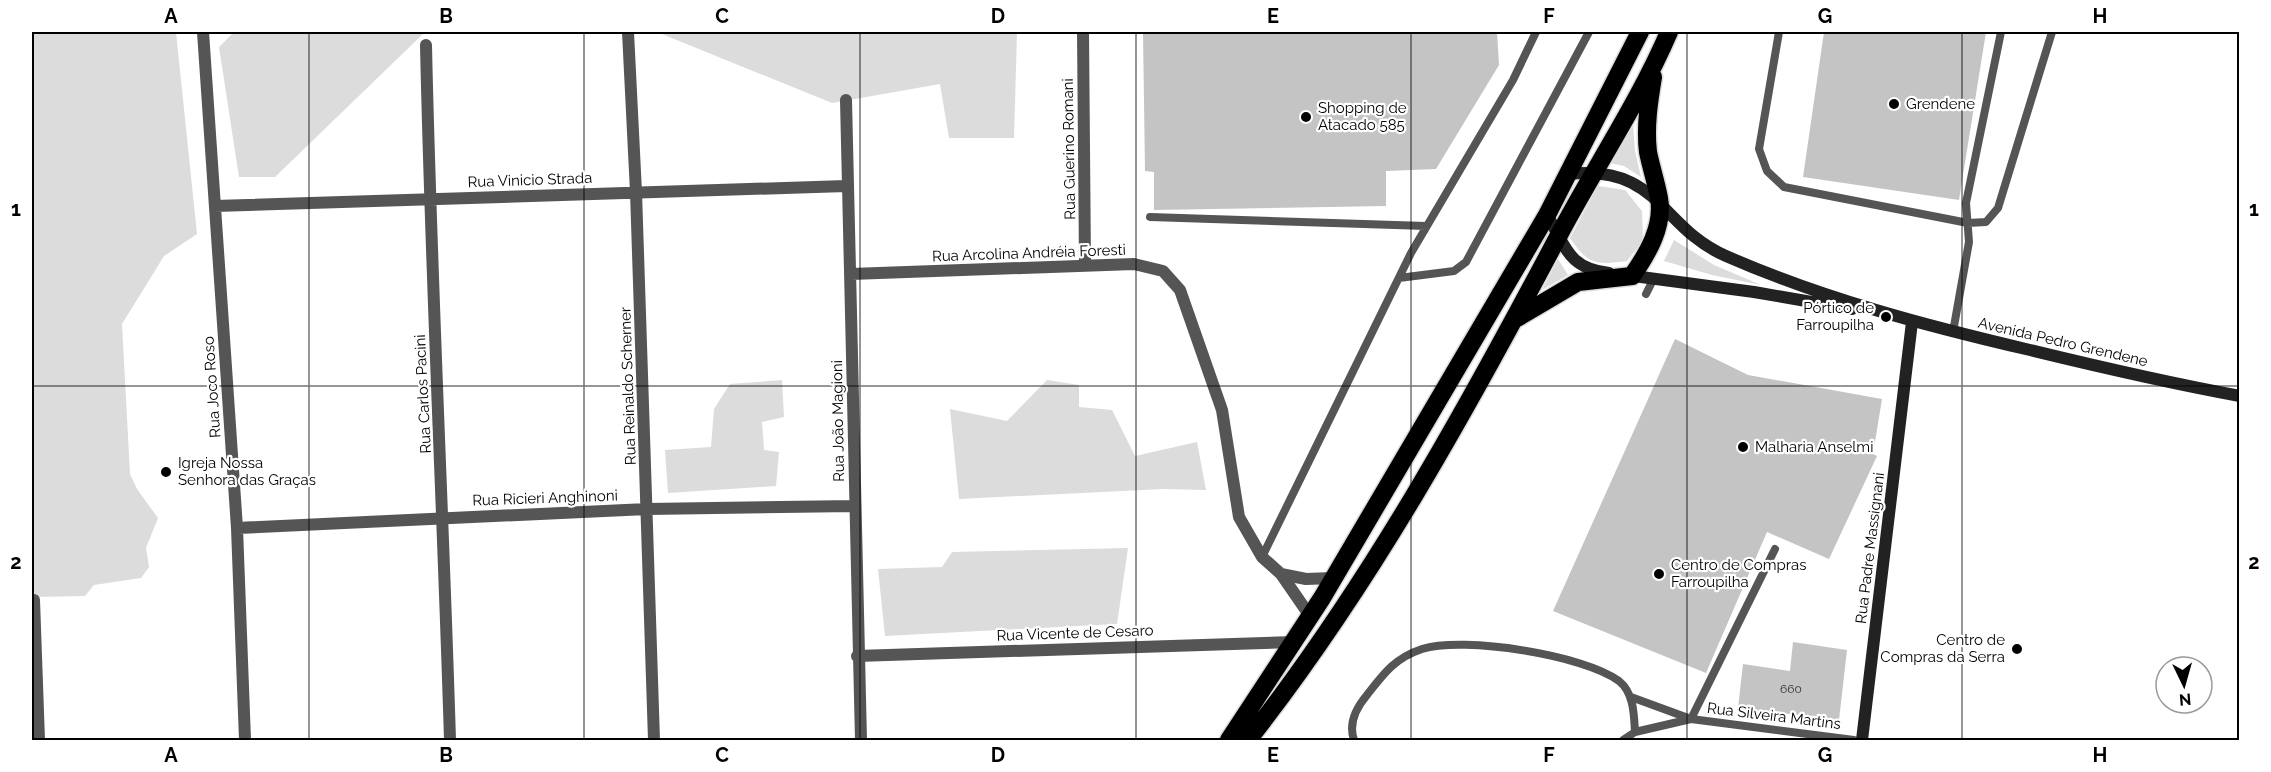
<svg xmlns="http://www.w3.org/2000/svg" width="2271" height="772" font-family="Raleway,sans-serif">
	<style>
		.green { fill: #dcdcdc }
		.building { fill: #c4c4c4 }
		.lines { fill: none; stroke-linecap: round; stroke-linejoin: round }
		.highway-casing { stroke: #dbdbdb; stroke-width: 21 }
		.lane { stroke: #555; stroke-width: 8 }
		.street { stroke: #555; stroke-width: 12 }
		.secondary { stroke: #222; stroke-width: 12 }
		.highway { stroke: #000; stroke-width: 18 }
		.grid { fill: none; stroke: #000; stroke-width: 1.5; stroke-opacity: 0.55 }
		.poi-dot { fill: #000; stroke: #fff; stroke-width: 2 }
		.labels { text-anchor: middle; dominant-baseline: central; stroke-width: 4.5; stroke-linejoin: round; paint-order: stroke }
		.number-label { font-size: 12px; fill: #313131 }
		.poi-label { font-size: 15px; fill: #000; stroke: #fff; text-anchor: start }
		.street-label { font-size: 15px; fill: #000; stroke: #fff }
		.neatline { fill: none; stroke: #000; stroke-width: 2 }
		.grid-label { font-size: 20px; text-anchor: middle; font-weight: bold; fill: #000 }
	</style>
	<rect width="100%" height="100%" fill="#fff"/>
	<path class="green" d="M 32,32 L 176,32 L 197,234 L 164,256 L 122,324 L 130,474 L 137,489 L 158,518 L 146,548 L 149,567 L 141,578 L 94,585 L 85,596 L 32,597 Z
		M 234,32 L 425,32 L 275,177 L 239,177 L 219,47 Z
		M 657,32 L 1017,32 L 1014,138 L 949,138 L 940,84 L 832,103 Z
		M 1633,123 L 1635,151 L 1641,177 L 1624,166 L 1610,163 Z
		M 1598,186 L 1625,190 L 1642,211 L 1643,241 L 1627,261 C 1597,265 1588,265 1570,238 Z
		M 1674,240 L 1714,265 L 1761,285 L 1712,275 L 1664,261 Z
		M 1558,259 L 1568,275 L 1542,290 Z
		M 782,380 L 784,417 L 762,422 L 764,450 L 779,452 L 776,486 L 668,493 L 665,450 L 711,447 L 714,409 L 730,384 Z
		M 1047,380 L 1079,385 L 1079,407 L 1112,410 L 1135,456 L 1197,442 L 1206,490 L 1163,489 L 959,499 L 950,409 L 1007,421 Z
		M 1128,548 L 1117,624 L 885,636 L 878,569 L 942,567 L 952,552 Z"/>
	<path class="building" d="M 1143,32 L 1497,32 L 1499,65 L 1436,169 L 1386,171 L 1386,206 L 1154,210 L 1154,172 L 1145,171 Z
		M 1824,32 L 1986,32 L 1959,200 L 1803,177 Z
		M 1675,339 L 1748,375 L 1882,399 L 1873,454 L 1877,456 L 1829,559 L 1767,532 L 1706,673 L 1553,611 Z
		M 1793,642 L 1847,650 L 1839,720 L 1738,708 L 1743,664 L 1790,671 Z"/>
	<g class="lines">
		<g class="highway-casing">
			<path id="highway" d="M 1517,318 L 1578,282 L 1632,276 C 1648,253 1664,226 1659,198 C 1656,182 1651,167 1648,152 C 1645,127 1649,101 1653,77
				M 1229,740 L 1322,598 L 1547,215 L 1640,32
				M 1248,740 C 1370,585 1467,409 1559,235 C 1595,167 1639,102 1669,32"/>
		</g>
		<path class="lane" d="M 1779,32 L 1759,149 L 1767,171 L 1784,187 L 1968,223 L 1986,222 L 1998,208 L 2052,32
			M 1150,217 L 1426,226
			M 1399,278 L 1454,271 L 1466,262 L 1589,32
			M 1646,294 L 1654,278
			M 1953,332 L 1969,242 L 1966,203 L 2001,32
			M 1775,549 L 1691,719 L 1854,740
			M 1262,557 L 1411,253 L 1513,80 L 1536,32
			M 1354,740 C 1348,723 1356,708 1367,695 C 1384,673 1395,658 1422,649 C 1464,636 1584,655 1619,681 C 1634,693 1634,715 1635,732
			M 1623,740 L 1635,732 L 1691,719 L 1631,697"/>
		<path class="street" d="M 203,32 L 237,528 L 245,740
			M 628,32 L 636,192 L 654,740
			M 1083,32 L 1085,265
			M 426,45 C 431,277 443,509 450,740
			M 846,100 L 861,740
			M 215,206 L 846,186
			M 851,274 L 1134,264 L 1163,271 L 1180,290 L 1222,410 L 1239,517 L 1262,557 L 1281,574 L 1310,616
			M 237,528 L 647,509 L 854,506
			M 1281,574 L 1306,579 L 1333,578
			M 34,600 L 39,740
			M 857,656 L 1294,642"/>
		<path class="secondary" d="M 1568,174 C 1660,164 1659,227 1726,256 C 1824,299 1927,326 2030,350 C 2100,367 2169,383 2240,396
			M 1547,215 C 1566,246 1567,268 1609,273
			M 1626,275 L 1754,292 L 1852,309
			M 1862,740 L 1912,322"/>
		<use href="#highway" class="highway"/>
	</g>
	<path class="grid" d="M 309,32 L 309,740M 584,32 L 584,740M 860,32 L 860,740M 1136,32 L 1136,740M 1411,32 L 1411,740M 1687,32 L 1687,740M 1962,32 L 1962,740M 32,386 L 2240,386"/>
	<g class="poi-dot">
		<circle cx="1894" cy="104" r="6"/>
		<circle cx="1306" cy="117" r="6"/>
		<circle cx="1886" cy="317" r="6"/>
		<circle cx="1743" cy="447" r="6"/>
		<circle cx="166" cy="472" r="6"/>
		<circle cx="1659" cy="574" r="6"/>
		<circle cx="2017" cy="649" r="6"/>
	</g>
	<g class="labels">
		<g class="number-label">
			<text x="1791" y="689">660</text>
		</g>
		<g class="poi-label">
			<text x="1906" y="104">Grendene</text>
			<text x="1318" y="108">Shopping de<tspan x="1318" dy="17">Atacado 585</tspan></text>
			<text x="1874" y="308" text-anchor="end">Pórtico de<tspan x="1874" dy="17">Farroupilha</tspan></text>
			<text x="1755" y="447">Malharia Anselmi</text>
			<text x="178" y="463">Igreja Nossa<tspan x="178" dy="17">Senhora das Graças</tspan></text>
			<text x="1671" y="565">Centro de Compras<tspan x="1671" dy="17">Farroupilha</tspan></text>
			<text x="2005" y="640" text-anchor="end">Centro de<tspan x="2005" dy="17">Compras da Serra</tspan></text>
		</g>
		<g class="street-label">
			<text transform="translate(1069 149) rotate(-91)">Rua Guerino Romani</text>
			<text transform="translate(530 180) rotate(-2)">Rua Vinicio Strada</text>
			<text transform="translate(1029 253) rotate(-2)">Rua Arcolina Andréia Foresti</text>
			<text transform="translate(2063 342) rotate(13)">Avenida Pedro Grendene</text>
			<text transform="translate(628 386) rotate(-92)">Rua Reinaldo Scherner</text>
			<text transform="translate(212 387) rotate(-94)">Rua Joco Roso</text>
			<text transform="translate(423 394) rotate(-93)">Rua Carlos Pacini</text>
			<text transform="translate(838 421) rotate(-91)">Rua João Magioni</text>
			<text transform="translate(545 498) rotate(-2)">Rua Ricieri Anghinoni</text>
			<text transform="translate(1870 548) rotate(-83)">Rua Padre Massignani</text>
			<text transform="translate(1075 633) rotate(-2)">Rua Vicente de Cesaro</text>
			<text transform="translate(1774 716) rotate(7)">Rua Silveira Martins</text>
		</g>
	</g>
	<rect width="2271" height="772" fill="none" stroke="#ffffff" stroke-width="66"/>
	<g transform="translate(2184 685) rotate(175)"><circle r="28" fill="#ffffff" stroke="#999999" stroke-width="1.5"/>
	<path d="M0-4.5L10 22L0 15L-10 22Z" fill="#000000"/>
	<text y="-9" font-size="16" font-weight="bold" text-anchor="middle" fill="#000000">N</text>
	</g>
	<rect x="33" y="33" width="2205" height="706" class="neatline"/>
	<g class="grid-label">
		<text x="171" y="23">A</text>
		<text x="446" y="23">B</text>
		<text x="722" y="23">C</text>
		<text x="998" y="23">D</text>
		<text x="1273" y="23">E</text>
		<text x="1549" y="23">F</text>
		<text x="1825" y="23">G</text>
		<text x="2100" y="23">H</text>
		<text x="16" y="216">1</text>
		<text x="2254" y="216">1</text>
		<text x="16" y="569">2</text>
		<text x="2254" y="569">2</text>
		<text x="171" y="762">A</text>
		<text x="446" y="762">B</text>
		<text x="722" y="762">C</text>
		<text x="998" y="762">D</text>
		<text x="1273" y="762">E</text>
		<text x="1549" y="762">F</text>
		<text x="1825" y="762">G</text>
		<text x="2100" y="762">H</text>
	</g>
</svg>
